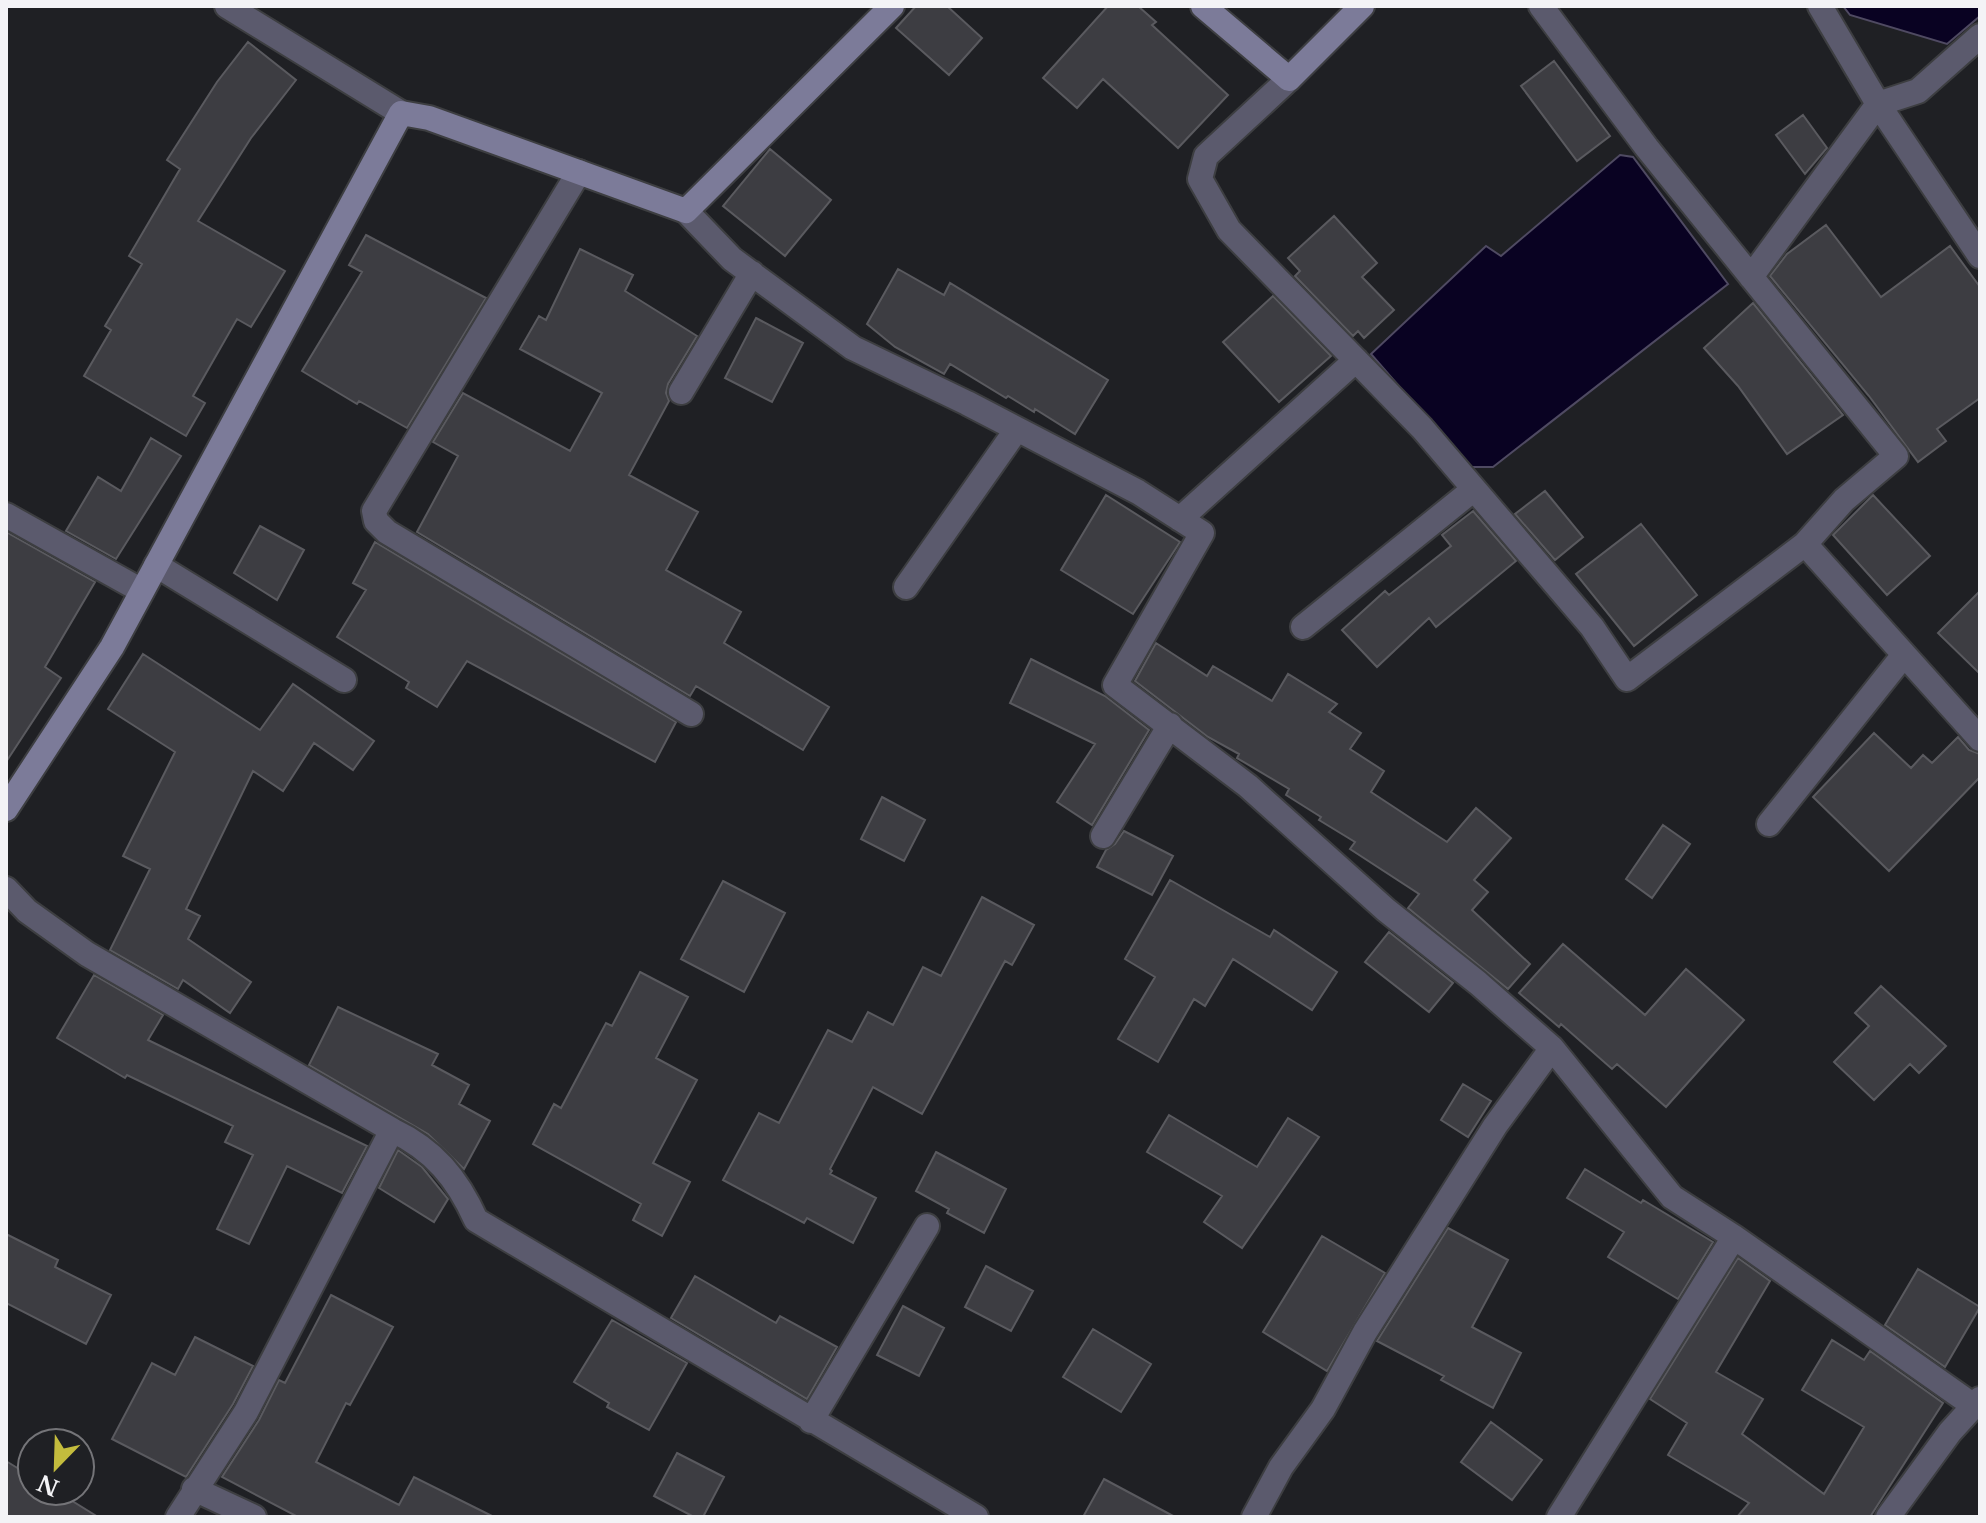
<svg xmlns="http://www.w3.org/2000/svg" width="1986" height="1523" font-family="'Libre Baskerville',serif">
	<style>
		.water { fill: #090222; stroke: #4f4a62; stroke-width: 2 }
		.building { fill: #3d3d42; stroke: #5a5a5f; stroke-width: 2 }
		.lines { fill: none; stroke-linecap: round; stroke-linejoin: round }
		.street-casing { stroke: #3d3e41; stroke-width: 28 }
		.secondary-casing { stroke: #3d3e41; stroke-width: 28 }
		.street { stroke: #5b5a6d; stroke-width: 24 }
		.secondary { stroke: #7c7b99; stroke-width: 24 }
	</style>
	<rect width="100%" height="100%" fill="#1f2024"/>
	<path class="water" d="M 1843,6 L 1980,6 L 1980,16 L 1947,44 L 1850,15 Z
		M 1620,155 L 1633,157 L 1728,284 L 1493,467 L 1469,467 L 1371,354 L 1486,246 L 1501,256 Z"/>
	<path class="building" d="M 916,6 L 947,6 L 982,38 L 949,75 L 896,28 Z
		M 1108,6 L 1138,6 L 1156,22 L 1152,25 L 1228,95 L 1178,148 L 1103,79 L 1077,108 L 1043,78 Z
		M 248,42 L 296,80 L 251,138 L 198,221 L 285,271 L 251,327 L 237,319 L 193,396 L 205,403 L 186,436 L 84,376 L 111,330 L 105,326 L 142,264 L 129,256 L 180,169 L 167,160 L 217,82 Z
		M 1554,61 L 1610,136 L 1577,161 L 1521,86 Z
		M 1803,115 L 1827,148 L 1805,174 L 1776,135 Z
		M 770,149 L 831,200 L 785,256 L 723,206 Z
		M 1334,216 L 1377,263 L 1362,277 L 1394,310 L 1364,338 L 1358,331 L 1353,336 L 1295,276 L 1300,271 L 1288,258 Z
		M 1826,225 L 1881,297 L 1950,246 L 1980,287 L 1980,398 L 1937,429 L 1946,441 L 1918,462 L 1869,396 L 1770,276 L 1787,254 Z
		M 366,235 L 486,298 L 407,428 L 359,401 L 357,404 L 302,371 L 362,272 L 349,265 Z
		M 580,249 L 633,275 L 625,291 L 697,336 L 668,384 L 666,393 L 669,401 L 629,475 L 698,512 L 666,570 L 741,612 L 724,643 L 829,707 L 803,750 L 696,686 L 690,696 L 417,532 L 458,456 L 433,442 L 463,393 L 570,451 L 602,393 L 520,349 L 539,316 L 546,320 Z
		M 898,269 L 944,295 L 950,283 L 1108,380 L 1075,434 L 1035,409 L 1034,412 L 1008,396 L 1006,398 L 950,364 L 944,374 L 895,347 L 867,324 Z
		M 1273,296 L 1331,356 L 1279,402 L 1223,342 Z
		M 1753,303 L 1843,415 L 1787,454 L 1738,386 L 1704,348 Z
		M 756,318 L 803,343 L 772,402 L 725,378 Z
		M 151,438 L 181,456 L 116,559 L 66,531 L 98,477 L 121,491 Z
		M 1545,491 L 1583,537 L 1555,560 L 1515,514 Z
		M 1106,495 L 1180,542 L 1133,614 L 1061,570 Z
		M 1873,495 L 1930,556 L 1887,595 L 1833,535 Z
		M 1473,511 L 1516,561 L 1436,627 L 1429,618 L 1377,667 L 1342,630 L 1385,591 L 1389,595 L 1451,546 L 1442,535 Z
		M 1641,524 L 1697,595 L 1634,646 L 1576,574 Z
		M 260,526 L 304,550 L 277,600 L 234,573 Z
		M 6,532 L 95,582 L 45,667 L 61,678 L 6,762 Z
		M 375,542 L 676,722 L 655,762 L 467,661 L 437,707 L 406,688 L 409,682 L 337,637 L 366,590 L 353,583 Z
		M 1980,591 L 1980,674 L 1938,633 Z
		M 1156,643 L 1207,676 L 1213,666 L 1272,701 L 1288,674 L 1337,704 L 1329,712 L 1361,733 L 1350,749 L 1384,771 L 1371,792 L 1447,842 L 1476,808 L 1511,838 L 1474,880 L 1488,892 L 1472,910 L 1530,964 L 1508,989 L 1408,908 L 1419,894 L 1350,849 L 1355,842 L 1319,820 L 1321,817 L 1286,795 L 1289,789 L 1237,758 L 1239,754 L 1208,737 L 1135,681 Z
		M 143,654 L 260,730 L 293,684 L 374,741 L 353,770 L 314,743 L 283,791 L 253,771 L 186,909 L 200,916 L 188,939 L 251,982 L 230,1013 L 183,980 L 178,989 L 110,950 L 150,869 L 123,856 L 175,752 L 108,709 Z
		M 1031,659 L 1105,696 L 1149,730 L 1092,825 L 1057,802 L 1095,744 L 1010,703 Z
		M 1874,733 L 1911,768 L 1923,755 L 1932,763 L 1958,737 L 1969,750 L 1980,754 L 1980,777 L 1889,871 L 1813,797 Z
		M 882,797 L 925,820 L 904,861 L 861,839 Z
		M 1663,825 L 1690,844 L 1652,898 L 1626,879 Z
		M 1124,831 L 1173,856 L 1152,895 L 1097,867 L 1106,850 L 1115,844 Z
		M 1170,880 L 1270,937 L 1274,930 L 1337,972 L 1312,1010 L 1233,959 L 1205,1006 L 1194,999 L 1158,1062 L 1118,1039 L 1155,977 L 1125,959 Z
		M 723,881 L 785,913 L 744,992 L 681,959 Z
		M 982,897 L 1034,925 L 1012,965 L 1005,961 L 922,1114 L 873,1087 L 830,1169 L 832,1171 L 830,1174 L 876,1198 L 853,1243 L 807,1218 L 804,1223 L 723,1180 L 759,1113 L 779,1123 L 828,1030 L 852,1042 L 868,1012 L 893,1025 L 923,967 L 941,976 Z
		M 1389,932 L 1453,983 L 1429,1012 L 1365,962 Z
		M 1563,944 L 1645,1015 L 1686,969 L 1744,1020 L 1666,1107 L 1617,1064 L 1612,1069 L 1561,1024 L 1559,1027 L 1519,993 Z
		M 640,972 L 688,997 L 656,1058 L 697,1080 L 653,1163 L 690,1182 L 662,1236 L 633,1220 L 641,1204 L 533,1144 L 554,1104 L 561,1108 L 606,1023 L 612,1026 Z
		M 94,975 L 163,1015 L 148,1040 L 367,1146 L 342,1193 L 287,1166 L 249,1244 L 217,1229 L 253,1155 L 225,1142 L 233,1126 L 127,1075 L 125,1078 L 57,1038 Z
		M 1881,986 L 1946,1046 L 1919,1073 L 1910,1064 L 1874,1100 L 1834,1062 L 1869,1026 L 1855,1013 Z
		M 338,1007 L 438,1054 L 432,1065 L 469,1085 L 459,1104 L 490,1121 L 464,1169 L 428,1134 L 309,1065 Z
		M 1463,1084 L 1491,1101 L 1468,1137 L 1441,1120 Z
		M 1169,1115 L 1257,1167 L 1288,1118 L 1319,1137 L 1242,1248 L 1204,1222 L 1222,1196 L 1147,1152 Z
		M 398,1150 L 422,1167 L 448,1199 L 434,1222 L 379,1188 Z
		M 936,1152 L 1006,1189 L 984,1233 L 947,1213 L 949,1209 L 916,1191 Z
		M 1585,1169 L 1641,1203 L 1643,1200 L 1713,1242 L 1678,1299 L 1608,1257 L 1624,1232 L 1567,1198 Z
		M 1448,1228 L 1508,1260 L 1472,1327 L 1521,1353 L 1493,1408 L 1441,1380 L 1444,1376 L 1377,1341 Z
		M 6,1234 L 58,1260 L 55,1267 L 111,1295 L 86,1344 L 6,1303 Z
		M 1322,1236 L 1385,1273 L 1327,1371 L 1263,1332 Z
		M 1738,1258 L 1770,1281 L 1716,1372 L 1763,1399 L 1742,1434 L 1824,1494 L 1864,1427 L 1802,1390 L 1832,1340 L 1864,1360 L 1870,1351 L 1943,1403 L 1870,1517 L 1737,1517 L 1749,1503 L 1668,1455 L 1687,1423 L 1650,1399 Z
		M 986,1266 L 1033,1291 L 1011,1331 L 965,1307 Z
		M 1918,1269 L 1980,1307 L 1945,1367 L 1885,1325 Z
		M 695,1276 L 776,1323 L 780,1316 L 837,1347 L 807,1399 L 671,1318 Z
		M 331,1295 L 393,1327 L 350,1405 L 346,1403 L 316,1462 L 399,1505 L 414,1477 L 494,1517 L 298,1517 L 222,1477 L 259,1420 L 279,1380 L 285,1383 Z
		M 903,1306 L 944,1328 L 919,1376 L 877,1355 Z
		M 612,1320 L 687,1363 L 649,1430 L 607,1407 L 609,1403 L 574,1382 Z
		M 1093,1329 L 1151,1364 L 1121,1412 L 1063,1377 Z
		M 195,1337 L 253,1366 L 233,1404 L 186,1477 L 112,1439 L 152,1363 L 175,1375 Z
		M 1491,1422 L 1542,1460 L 1512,1500 L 1461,1462 Z
		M 677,1453 L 724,1477 L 703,1517 L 694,1517 L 654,1496 Z
		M 6,1461 L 32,1477 L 32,1491 L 56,1491 L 98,1517 L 6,1517 Z
		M 1104,1479 L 1175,1517 L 1083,1517 Z"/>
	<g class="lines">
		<g class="street-casing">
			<path id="street" d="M 227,6 L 401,113
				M 1541,6 L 1647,148 L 1896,456 L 1844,500 L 1805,544 L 1980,739
				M 1820,6 L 1878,104 L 1980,256
				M 1289,79 L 1206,156 L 1200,179 L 1229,230 L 1422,428 L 1592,627 L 1627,679 L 1805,544
				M 579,172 L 374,511 L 376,521 L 387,532 L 691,714
				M 686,211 L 732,259 L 853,348 L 967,403 L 1138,492 L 1202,533 L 1115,685 L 1248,786 L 1386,910 L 1478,983 L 1552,1048 L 1495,1126 L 1365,1332 L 1323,1409 L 1281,1467 L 1254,1517
				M 1751,277 L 1878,104 L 1918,91 L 1980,36
				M 681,392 L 752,273
				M 6,515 L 142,591
				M 1180,519 L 1356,360
				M 156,565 L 344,680
				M 906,587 L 1017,429
				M 1303,627 L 1474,489
				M 1769,824 L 1903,656
				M 1103,836 L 1170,725
				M 6,889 L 27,911 L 87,954 L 392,1130 C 434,1150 457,1178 476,1220 L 976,1517
				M 1552,1048 L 1672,1197 L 1734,1237 L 1974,1406
				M 811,1421 L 927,1226
				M 194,1489 L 254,1517
				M 178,1517 L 246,1412 L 392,1130
				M 1559,1517 L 1734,1237
				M 1888,1517 L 1950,1432 L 1980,1399"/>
		</g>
		<g class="secondary-casing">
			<path id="secondary" d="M 1203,6 L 1289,79 L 1362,6
				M 6,809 L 112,647 L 401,113 L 429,118 L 686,211 L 892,6"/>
		</g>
		<use href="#street" class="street"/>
		<use href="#secondary" class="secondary"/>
	</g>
	<rect width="1986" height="1523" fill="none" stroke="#f3f3f6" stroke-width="16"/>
	<g transform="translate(56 1467) rotate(203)"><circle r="38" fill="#1f2024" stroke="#747478" stroke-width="2"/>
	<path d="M0-6L14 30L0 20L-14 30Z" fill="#c4bc3d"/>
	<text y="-12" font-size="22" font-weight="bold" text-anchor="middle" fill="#f3f3f6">N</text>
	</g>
</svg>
